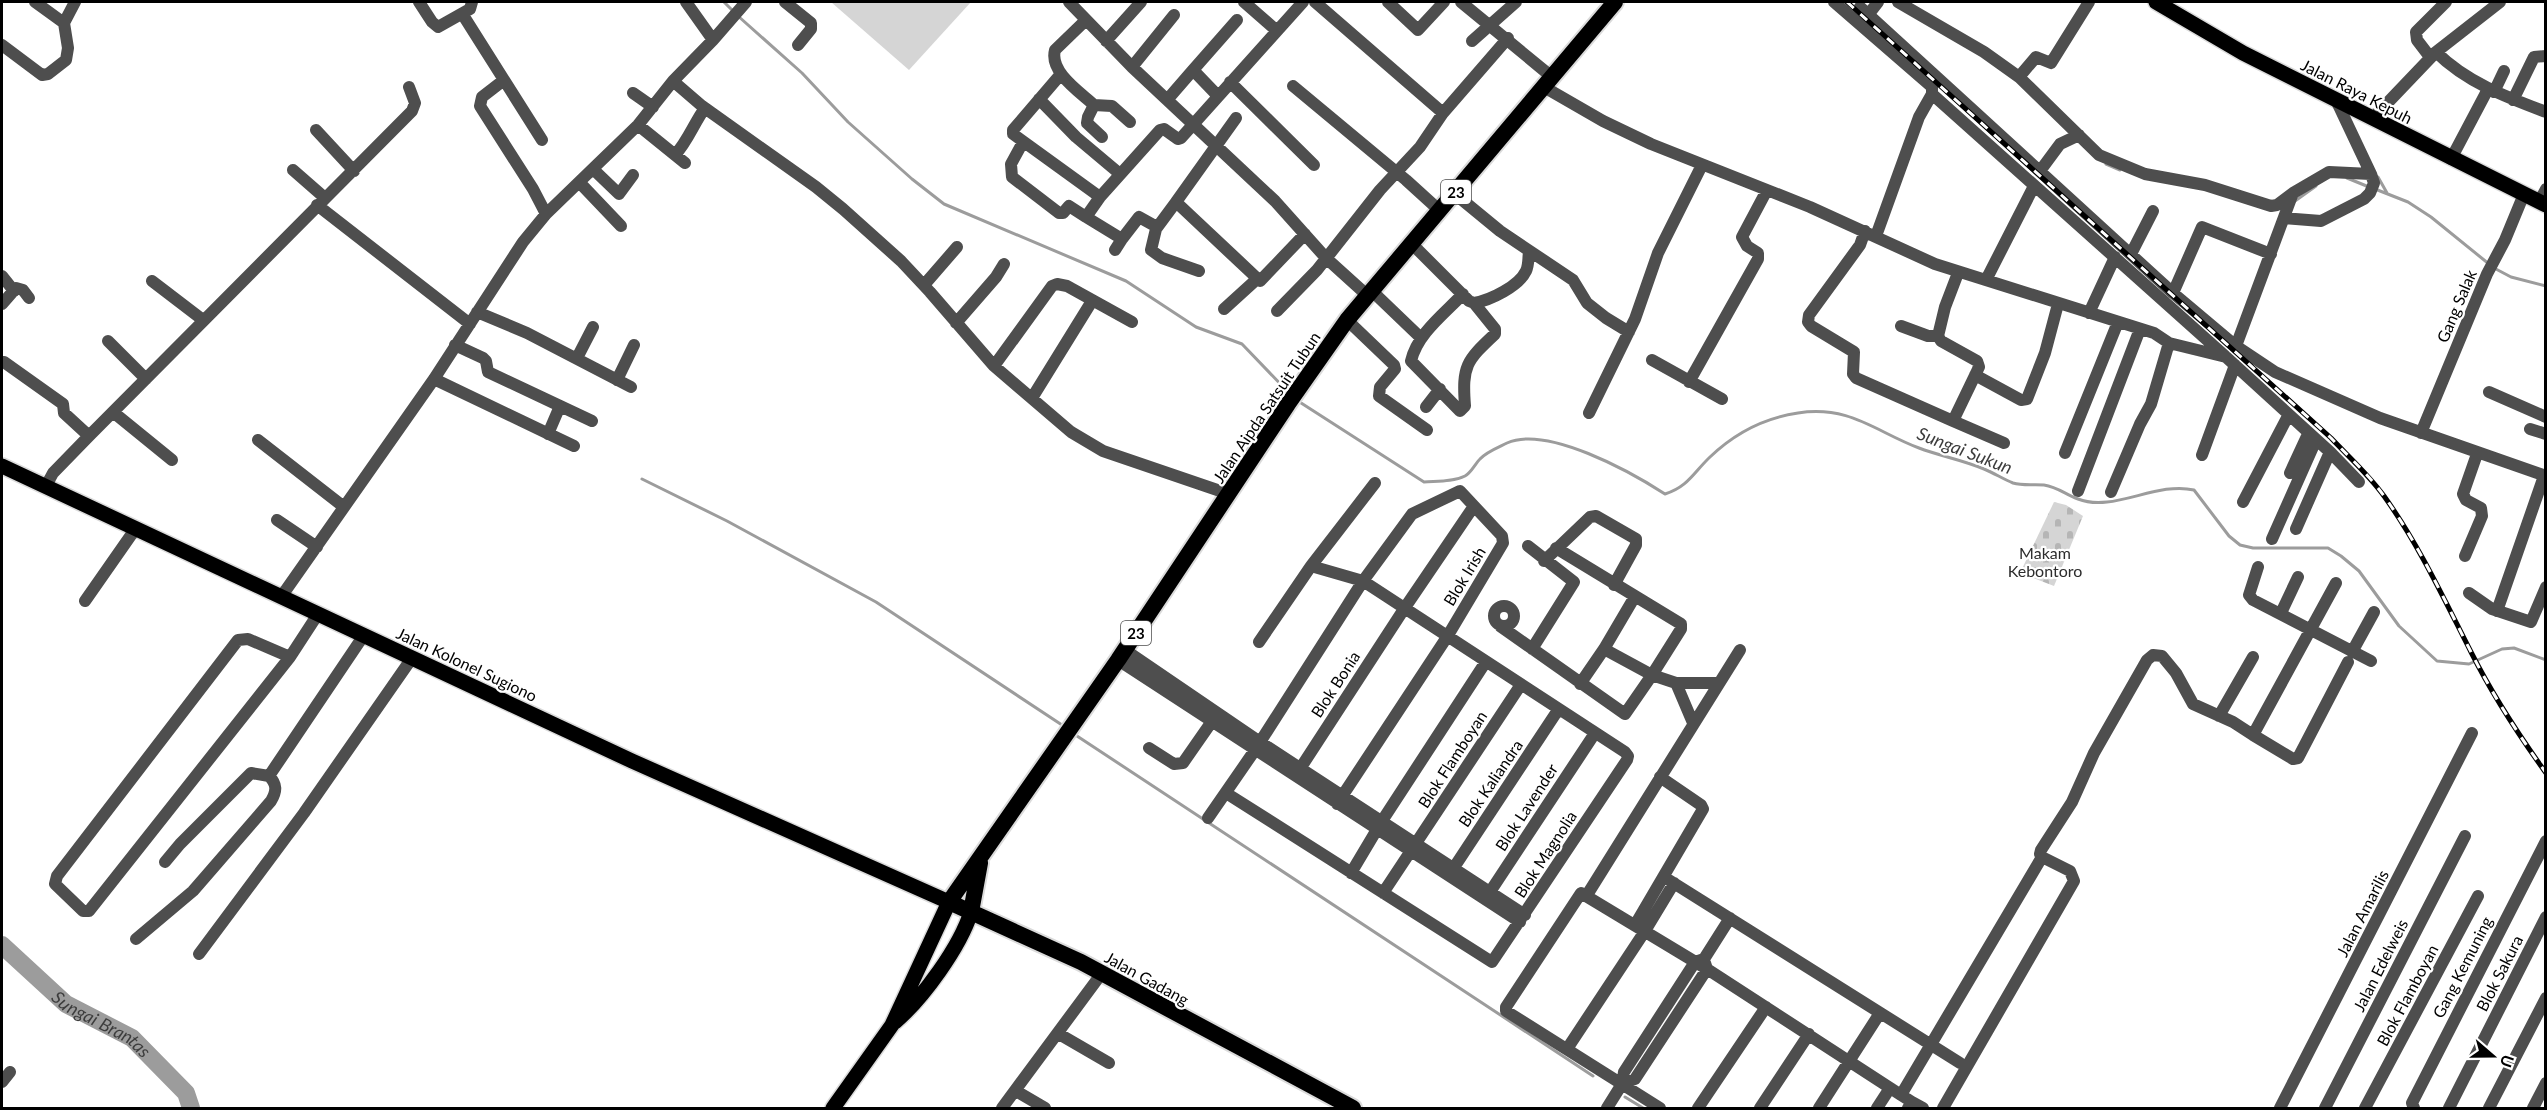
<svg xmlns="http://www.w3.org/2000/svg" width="2547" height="1110" font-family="Lato,sans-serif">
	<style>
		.grass { fill: #d5d5d5 }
		.cemetery { fill: url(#cemetery-stones) }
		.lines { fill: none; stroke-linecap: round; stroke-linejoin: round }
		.stream { stroke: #9c9c9c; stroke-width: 3 }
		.river { stroke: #9c9c9c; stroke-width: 18 }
		.major-casing { stroke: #dbdbdb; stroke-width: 18 }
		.highway-casing { stroke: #dbdbdb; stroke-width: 20 }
		.minor { stroke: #4e4e4e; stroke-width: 12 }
		.major { stroke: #000; stroke-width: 15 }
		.highway { stroke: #000; stroke-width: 16 }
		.rail-casing { stroke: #000; stroke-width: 5 }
		.rail { stroke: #fff; stroke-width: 3; stroke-dasharray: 9; stroke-linecap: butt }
		.labels { text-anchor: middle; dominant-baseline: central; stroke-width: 4.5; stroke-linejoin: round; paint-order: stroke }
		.shield { fill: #fff; stroke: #4c4c4c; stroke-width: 1.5 }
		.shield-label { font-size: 15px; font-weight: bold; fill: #000 }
		.street-label { font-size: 16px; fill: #000; stroke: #fff }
		.park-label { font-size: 16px; fill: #2c2c2c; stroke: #fff }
		.water-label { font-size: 18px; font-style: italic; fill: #3d3d3d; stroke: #fff }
	</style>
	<defs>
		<pattern id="cemetery-stones" width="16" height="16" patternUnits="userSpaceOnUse" patternTransform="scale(1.5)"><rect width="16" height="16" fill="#d5d5d5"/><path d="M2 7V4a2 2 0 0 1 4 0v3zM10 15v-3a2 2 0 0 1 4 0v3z" fill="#b5b5b5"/></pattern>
	</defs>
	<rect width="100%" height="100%" fill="#fff"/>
	<path class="grass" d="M 831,2 L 971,2 L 909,70 Z"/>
	<path class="cemetery" d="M 2054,502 L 2066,505 L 2083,516 L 2054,586 L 2020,573 Z"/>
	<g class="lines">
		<path class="stream" d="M 724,2 L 733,11
			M 738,16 L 802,73 L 848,122 L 912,179 L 944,204 L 1126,281 L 1196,327 L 1242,344 L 1289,393
			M 2106,164 L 2120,170
			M 2378,177 L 2387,193
			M 2347,178 L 2369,187
			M 2375,189 L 2408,202 L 2431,217 L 2489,264
			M 2295,201 L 2316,186
			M 2494,268 L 2511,277 L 2546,286
			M 1298,401 L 1424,482 C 1437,481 1453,482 1465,476 C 1471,473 1475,464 1480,459 C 1486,452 1499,447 1507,443 C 1547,425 1631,472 1665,494 C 1688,487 1694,472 1710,457 C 1735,433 1764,418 1798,413 C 1850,405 1876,432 1919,448 C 1940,456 1963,460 1984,469 C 1994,473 2003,479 2013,483 C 2023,486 2034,484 2044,485 C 2058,487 2066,495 2078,499 C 2113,513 2156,481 2194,490 L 2229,536 L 2240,545 L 2253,548 L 2328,548 L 2341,556 L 2359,571 L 2399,626 L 2437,661 L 2469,664 L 2502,649 L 2514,648 L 2546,660
			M 642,479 L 727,521 L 876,602 L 1062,725
			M 1077,736 L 1593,1076
			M 1625,1097 L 1643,1108"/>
		<path class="river" id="s1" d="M 2,945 L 66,1004 L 132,1038 L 186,1093 L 191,1108"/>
		<g class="major-casing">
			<path id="major" d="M 2156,2 L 2243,53 L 2546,205
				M 2,466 L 632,761 L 949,902 L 892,1025 L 833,1108
				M 895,1022 C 923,998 960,947 971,912"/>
		</g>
		<g class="highway-casing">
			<path id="highway" d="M 971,912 L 980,863
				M 1353,1108 L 1081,962 L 949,902 L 1118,660 L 1288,404 L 1347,320 L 1615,2"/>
		</g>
		<path class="minor" d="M 35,2 L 64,23
			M 419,2 L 432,22 L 438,27 L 470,9 L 472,2
			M 686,2 L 713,40
			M 785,2 L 811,23 L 811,29 L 798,45
			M 1069,2 L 1132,67 L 1275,201 L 1326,258 L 1368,296
			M 1244,2 L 1276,30
			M 1315,2 L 1443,113
			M 1388,2 L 1418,30 L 1444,2
			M 1461,2 L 1552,77
			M 1834,2 L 1932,87 L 1932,94 L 2225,356
			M 1898,2 L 1984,52 L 2019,77 L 2099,155 L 2145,174 L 2205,185 L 2271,206 L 2277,205 L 2293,193
			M 1860,7 L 2173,293
			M 463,15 L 542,140
			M 1868,15 L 1878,2
			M 1086,20 L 1055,50 C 1049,72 1080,92 1094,105 L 1112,106 L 1130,122
			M 1106,41 L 1141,2
			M 1472,41 L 1516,2
			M 2,45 L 42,75 L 48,74 L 66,60 L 68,48 L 64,23 L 75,2
			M 2436,52 C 2466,82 2506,97 2546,112
			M 2430,57 L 2417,40 L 2416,32 L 2446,2
			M 1132,67 L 1174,15
			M 1061,74 L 1013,130 L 1013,134 L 1100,197
			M 2019,77 L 2036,57 L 2051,63 L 2089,2
			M 504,80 L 482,97 L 480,106 L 533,189 L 546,214
			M 673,81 L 702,106 L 816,187 L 843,209 L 901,261 L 930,292 L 994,366 L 1071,432 L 1103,451 L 1229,494
			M 1230,82 L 1314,165
			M 1293,86 L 1406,180 L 1439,210
			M 1544,87 L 1603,121 L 1651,144 L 1810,207 L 1935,264 L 2154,333 L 2169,343 L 2226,357 L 2330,452 L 2359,482
			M 2494,92 L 2504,71
			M 633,93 L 653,107
			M 1217,95 L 1193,70 L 1237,20
			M 1039,99 L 1076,137 L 1120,174
			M 1167,100 L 1193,70
			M 2513,100 L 2534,57 L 2546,56
			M 1094,105 L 1088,117 L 1087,123 L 1102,137
			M 1236,118 L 1176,202 L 1260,281 L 1305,234
			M 2373,118 L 2436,52 L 2500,2
			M 638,125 L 685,163
			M 316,130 L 354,171
			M 1023,142 L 1011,164 L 1012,177 L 1059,213 L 1063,213 L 1069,206 L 1086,217 L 1100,197 L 1160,130 L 1164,129 L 1178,139 L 1181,138 L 1303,2
			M 675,155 C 688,141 694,123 705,108
			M 2451,159 L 2488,89
			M 293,170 L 325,198
			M 594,170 L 619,194 L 633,175
			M 2040,171 L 2060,144 L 2079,135
			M 580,183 L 621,226
			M 1455,194 L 1500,231 L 1573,280 L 1587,303 L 1606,318 L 1629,332
			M 1176,202 L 1156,229 L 1151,250 L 1162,258 L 1199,271
			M 2539,202 L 2546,189
			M 317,205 L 470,324
			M 1086,217 L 1122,239 L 1115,250
			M 2284,218 L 2321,221 L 2364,199 L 2370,193 L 2374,183 L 2371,174
			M 1865,231 L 1860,245 L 1809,315 L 1808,322 L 1811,326 L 1854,352 L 1853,374 L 1856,378 L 1953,421
			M 1876,236 L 1919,117 L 1932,94
			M 1122,239 L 1139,217 L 1157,227
			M 1411,243 L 1469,301 L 1474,303 C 1491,300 1519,286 1526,271 C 1529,265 1528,258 1529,252
			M 2131,254 L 2153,211
			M 2271,254 L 2202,227 L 2173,293 L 2236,346 L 2275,372 L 2380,418 L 2546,476
			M 1958,273 L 1945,307 L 1938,336 L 1941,341 L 1977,361 L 1979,367 L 1953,421 L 2004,443
			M 2,276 L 14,291
			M 1986,280 L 2034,186
			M 152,281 L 203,320
			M 924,285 L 957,247
			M 1372,291 L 1421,338
			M 1463,294 C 1444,314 1417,334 1411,361 L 1460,411 L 1465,406 C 1462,366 1466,361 1495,334 L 1495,329 L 1474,303
			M 2,304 L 16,288 L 23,290 L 29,298
			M 1224,309 L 1257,279
			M 1277,311 L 1317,270 L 1380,190 L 1420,147 L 1443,113 L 1508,38
			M 477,312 L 527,333 L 631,387
			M 2089,313 L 2115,257
			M 1347,320 L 1394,365 L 1395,369 L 1380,387 L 1379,396 L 1427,430
			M 956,323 L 996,277 L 1004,264
			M 1901,326 L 1928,336 L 1938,336
			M 108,341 L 146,379
			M 455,345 L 483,358 L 486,361 L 488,372 L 592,421
			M 2236,346 L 2293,193 L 2329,172 L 2371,174 L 2336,100
			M 577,358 L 593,327
			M 1652,360 L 1722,399
			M 4,362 L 63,404 L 64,413 L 89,436
			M 994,366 L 1052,286 L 1057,284 L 1067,286 L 1132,322
			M 1975,375 L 2021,400 L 2027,399 L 2045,353 L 2058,304
			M 434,379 L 574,446
			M 617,380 L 634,345
			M 1689,382 L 1758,259 L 1758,253 L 1747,246 L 1742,237 L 1767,190
			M 2489,392 L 2546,417
			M 1032,398 L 1092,301
			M 1426,407 L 1440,389
			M 113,412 L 172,460
			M 1589,413 L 1635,319 L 1658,253 L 1702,165
			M 2530,429 L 2546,434
			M 2421,433 L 2487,274 L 2505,240 L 2524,194
			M 548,434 L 560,406
			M 258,440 L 344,507
			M 2065,453 L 2118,322
			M 2202,455 L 2235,365
			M 2290,473 L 2308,434
			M 46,486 L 53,473 L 89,436 L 412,111 L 415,103 L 409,87
			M 2078,491 L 2140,329
			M 2111,492 L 2140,424 L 2151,404 L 2169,343
			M 2243,502 L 2288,416
			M 277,520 L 317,547
			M 2296,529 L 2330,452
			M 2272,539 L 2316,440
			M 1528,546 L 1574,582 L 1532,649
			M 1556,548 L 1681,624 L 1681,629 L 1652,675 L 1604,649
			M 2465,556 L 2482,516 L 2481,508 L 2466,500 L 2463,494 L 2477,454
			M 1544,561 L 1590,517 L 1596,516 L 1636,539 L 1636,545 L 1614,585
			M 2258,567 L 2249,595 L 2253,600 L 2371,661
			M 2469,593 L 2492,609 L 2531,622 L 2546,587
			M 281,597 L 434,379 L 523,242 L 546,214 L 638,125 L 673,81 L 713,40 L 746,2
			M 85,601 L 136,528
			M1494 616a10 10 0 1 1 20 0a10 10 0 1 1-20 0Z
			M 2497,611 L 2544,476
			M 2281,613 L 2298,577
			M 1500,626 L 1625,714 L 1652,675 L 1676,683 L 1693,723
			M 1259,642 L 1311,566 L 1375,483
			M 1125,650 L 1260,742 L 1525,915
			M 2352,652 L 2374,612
			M 290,657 L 248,639 L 238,640 L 57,876 L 55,884 L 83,911 L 89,911 L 290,657 L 318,614
			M 1118,660 L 1520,922
			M 1676,683 L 1718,683
			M 1580,684 L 1604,649 L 1634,598
			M 2219,716 L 2253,657
			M 2253,735 L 2293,759 L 2298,758 L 2348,662
			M 1149,748 L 1174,764 L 1183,763 L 1215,717
			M 1296,775 L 1404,609 L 1474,506
			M 1226,793 L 1492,962 L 1627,760 L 1628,756 L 1625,752 L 1363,581 L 1311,566
			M 1208,818 L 1255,750 L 1363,581 L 1412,514 L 1460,491 L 1502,536 L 1503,543 L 1447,637 L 1337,804
			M 165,862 L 180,844 L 251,773 L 269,776
			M 1451,872 L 1558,710
			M 1351,873 L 1382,821 L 1485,663
			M 1664,877 L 1960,1063
			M 1383,893 L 1520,686
			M 1587,895 L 1740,650
			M 1486,898 L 1595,733
			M 1635,925 L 1703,809 L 1701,805 L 1660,777
			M 136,939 L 193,891 L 271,801 C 277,791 277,784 269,776 L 364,635
			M 199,954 L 304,813 L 412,658
			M 1059,1034 L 1109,1063
			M 1567,1049 L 1645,931 L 1674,883
			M 2,1082 L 10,1072
			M 1622,1084 L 1635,1079 L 1707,969 L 1705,963
			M 1016,1091 L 1045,1108
			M 1912,1102 L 1923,1108
			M 1002,1108 L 1102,973
			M 1607,1108 L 1622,1084 L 1624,1072 L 1695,962 L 1704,959 L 1730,918
			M 1660,1108 L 1506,1011 L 1506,1007 L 1581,893 L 1707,969 L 1901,1095
			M 1698,1108 L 1766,1007
			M 1760,1108 L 1809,1034
			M 1819,1108 L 1880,1013
			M 1877,1108 L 1890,1088
			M 1908,1108 L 1912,1102 L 1901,1095 L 2042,857 L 2040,854 L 2041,850 L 2072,802 L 2094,753 L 2147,660 L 2153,655 L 2162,656 L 2176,673 L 2193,704 L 2233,722 L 2253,735 L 2336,583
			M 1943,1108 L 2074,881 L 2070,871 L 2042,857
			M 2280,1108 L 2472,733
			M 2325,1108 L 2465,836
			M 2365,1108 L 2478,896
			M 2414,1108 L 2412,1103 L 2546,841
			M 2449,1108 L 2546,917
			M 2489,1108 L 2546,998
			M 2533,1108 L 2546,1083"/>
		<use href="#major" class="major"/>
		<use href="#highway" class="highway"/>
		<g class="rail-casing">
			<path id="rail" d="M 1847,2 L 2331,438 C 2349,457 2369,475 2384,496 C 2419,545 2444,599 2471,652 C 2492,694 2518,734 2546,773"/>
		</g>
		<use href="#rail" class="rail"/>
	</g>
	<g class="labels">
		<g class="shield">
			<rect x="1441" y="180" width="30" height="24" rx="4.5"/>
			<rect x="1121" y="621" width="30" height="24" rx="4.5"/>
		</g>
		<g class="shield-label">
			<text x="1456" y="192">23</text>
			<text x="1136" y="633">23</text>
		</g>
		<g class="street-label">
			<text transform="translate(2357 91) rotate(27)">Jalan Raya Kepuh</text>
			<text transform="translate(2456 306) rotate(-67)">Gang Salak</text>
			<text transform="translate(1266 407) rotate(-56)">Jalan Aipda Satsuit Tubun</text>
			<text transform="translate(1464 576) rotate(-59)">Blok Irish</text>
			<text transform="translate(467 664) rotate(25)">Jalan Kolonel Sugiono</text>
			<text transform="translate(1335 684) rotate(-57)">Blok Bonia</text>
			<text transform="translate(1452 759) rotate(-57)">Blok Flamboyan</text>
			<text transform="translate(1490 783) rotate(-56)">Blok Kaliandra</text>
			<text transform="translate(1526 807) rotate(-57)">Blok Lavender</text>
			<text transform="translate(1545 854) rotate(-57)">Blok Magnolia</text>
			<text transform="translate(2362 913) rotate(-63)">Jalan Amarilis</text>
			<text transform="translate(2380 965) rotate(-63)">Jalan Edelweis</text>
			<text transform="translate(2462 967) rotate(-63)">Gang Kemuning</text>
			<text transform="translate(2499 973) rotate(-63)">Blok Sakura</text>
			<text transform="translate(1147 978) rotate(29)">Jalan Gadang</text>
			<text transform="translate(2407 995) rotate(-62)">Blok Flamboyan</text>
		</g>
		<g class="park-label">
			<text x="2045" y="552">Makam<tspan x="2045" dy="18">Kebontoro</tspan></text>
		</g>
		<g class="water-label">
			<text transform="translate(1965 450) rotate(21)">Sungai Sukun</text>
			<text stroke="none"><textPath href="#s1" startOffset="128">Sungai Brantas</textPath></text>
		</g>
	</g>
	<rect width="2547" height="1110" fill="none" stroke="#000000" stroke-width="6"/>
	<g transform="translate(2493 1056) rotate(110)" stroke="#ffffff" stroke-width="4.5" paint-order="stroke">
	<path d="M0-4.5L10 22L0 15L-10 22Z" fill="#000000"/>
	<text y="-9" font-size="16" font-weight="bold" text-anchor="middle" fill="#000000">U</text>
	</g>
</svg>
